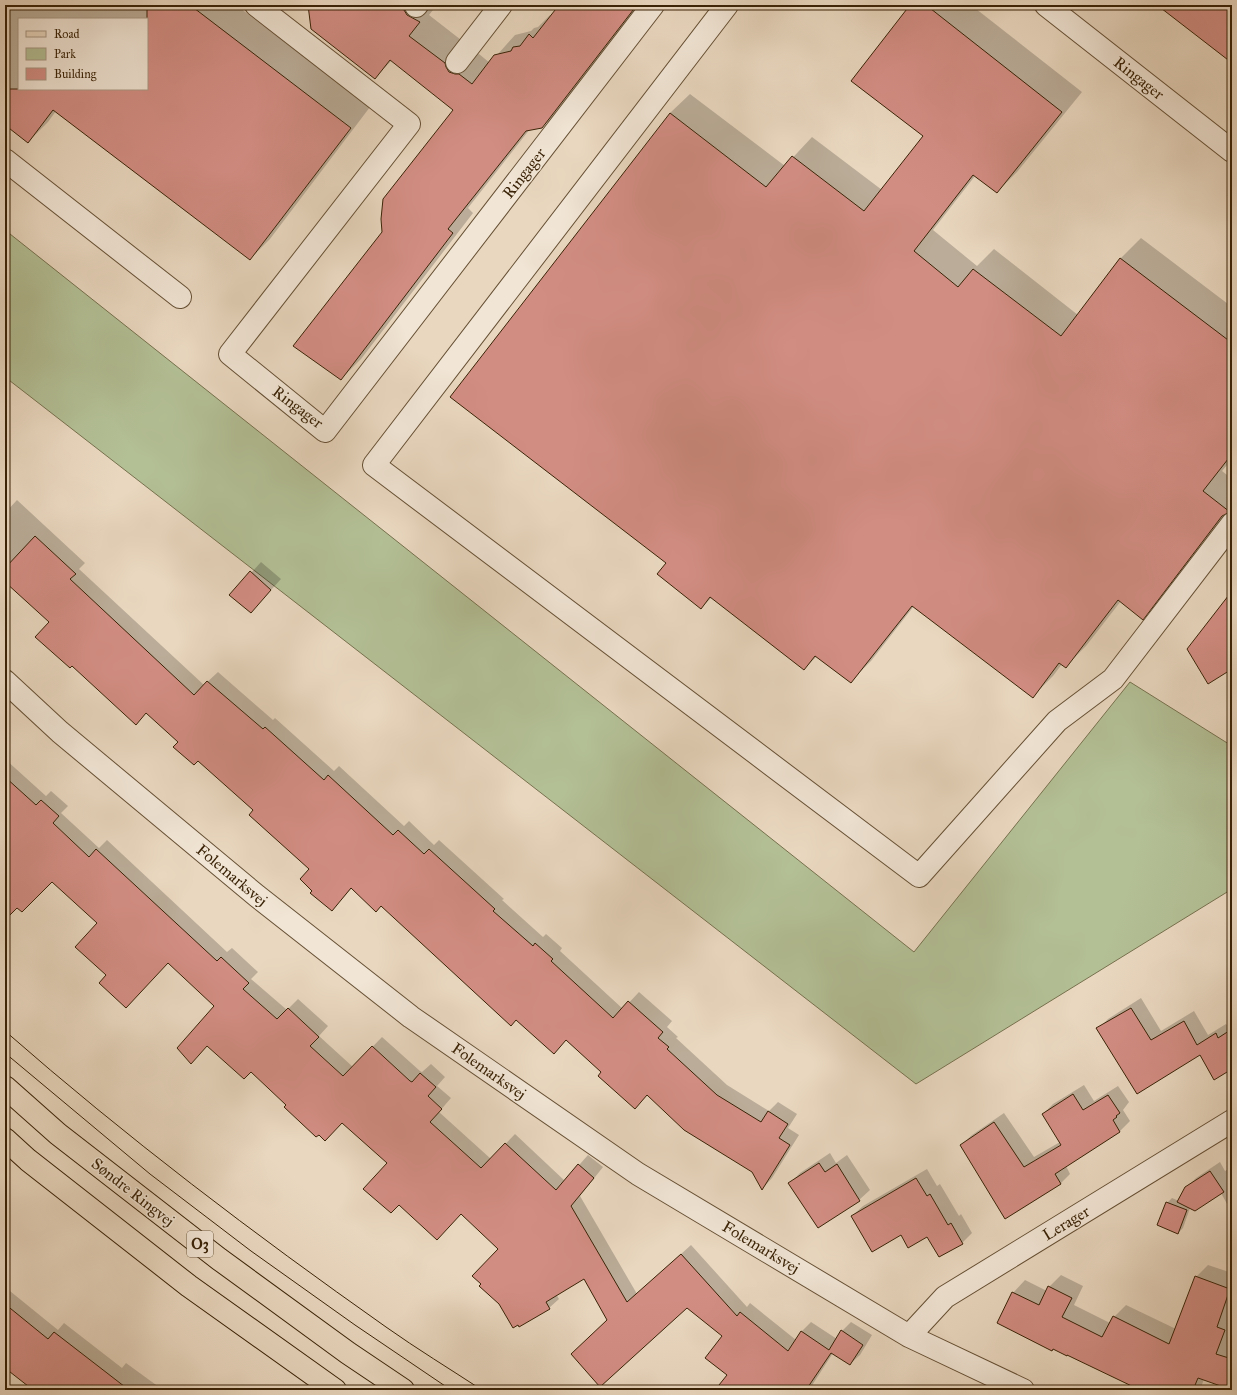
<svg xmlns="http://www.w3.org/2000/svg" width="1237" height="1395" font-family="'IM FELL Great Primer',serif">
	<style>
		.green { fill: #b3bf95; stroke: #76714e }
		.shadow { fill: #0003; fill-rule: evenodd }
		.building { fill: #d28d83; stroke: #3a2307 }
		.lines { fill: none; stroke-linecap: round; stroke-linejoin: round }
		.minor-casing { stroke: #665035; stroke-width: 24 }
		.major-casing { stroke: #3a2307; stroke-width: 24 }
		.minor { stroke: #f1e5d5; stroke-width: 22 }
		.major { stroke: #e9d7bf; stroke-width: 22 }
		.tram { stroke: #3a2307; stroke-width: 1 }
		.labels { text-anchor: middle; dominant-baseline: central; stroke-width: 3; stroke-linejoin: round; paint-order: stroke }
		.shield { fill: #f1e5d5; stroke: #715d45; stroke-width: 1 }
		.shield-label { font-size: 15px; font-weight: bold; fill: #3a2307 }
		.street-label { font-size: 16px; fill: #3a2307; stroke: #f1e5d5 }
	</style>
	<rect width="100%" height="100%" fill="#e9d7bf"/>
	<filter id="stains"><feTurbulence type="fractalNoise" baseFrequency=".005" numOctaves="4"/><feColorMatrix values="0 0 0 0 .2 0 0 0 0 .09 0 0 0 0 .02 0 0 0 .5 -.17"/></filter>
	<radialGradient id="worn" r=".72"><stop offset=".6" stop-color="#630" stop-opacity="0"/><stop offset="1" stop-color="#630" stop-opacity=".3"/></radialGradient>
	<path class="green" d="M 5,230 L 914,952 L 1130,682 L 1232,746 L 1232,889 L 916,1084 L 5,377 Z"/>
	<path class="shadow" d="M 5,5 L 236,5 L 370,107 L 270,239 L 250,259 L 56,111 L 48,122 L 28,142 L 5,124 ZM 19,19 L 147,19 L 147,89 L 19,89 Z
		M 309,5 L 437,5 L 429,15 L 465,43 L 475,55 L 479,54 L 490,63 L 515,35 L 531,31 L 534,28 L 538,27 L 550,15 L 551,16 L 560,5 L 641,5 L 562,107 L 542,128 L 530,129 L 468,208 L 473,213 L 361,359 L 341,379 L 383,233 L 455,110 L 392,60 L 375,78 Z
		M 911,5 L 971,5 L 1082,92 L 1017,172 L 997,192 L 975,176 L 933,230 L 977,266 L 994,249 L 1078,315 L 1121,258 L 1141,238 L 1232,307 L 1232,459 L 1222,471 L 1232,479 L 1232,508 L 1163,598 L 1143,618 L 1121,601 L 1086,646 L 1066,666 L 1062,664 L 1053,676 L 1033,696 L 914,606 L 871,661 L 851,681 L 817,656 L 804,669 L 712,597 L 701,608 L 667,563 L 670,113 L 690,94 L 785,166 L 812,137 L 882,190 L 924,136 Z
		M 17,500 L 85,563 L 79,569 L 204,685 L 218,672 L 273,720 L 275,718 L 334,771 L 339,766 L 404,826 L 409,821 L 434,845 L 439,840 L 504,899 L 502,900 L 543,937 L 546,934 L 562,948 L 560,951 L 623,1009 L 639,992 L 672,1021 L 667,1027 L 678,1037 L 676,1038 L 727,1085 L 769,1111 L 778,1102 L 797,1114 L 788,1128 L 799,1135 L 772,1178 L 763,1188 L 752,1171 L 648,1094 L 635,1107 L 602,1072 L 566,1040 L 517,1019 L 382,905 L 352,888 L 341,900 L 313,890 L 310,869 L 255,810 L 147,712 L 136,724 L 50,622 L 5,580 L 5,513 Z
		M 261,562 L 281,579 L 251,612 L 231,595 Z
		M 5,759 L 46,796 L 51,791 L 68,806 L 61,813 L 99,848 L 107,840 L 227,952 L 232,948 L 258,972 L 251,979 L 287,1010 L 298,999 L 328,1026 L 319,1036 L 353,1067 L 382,1037 L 420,1071 L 422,1072 L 431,1064 L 445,1077 L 437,1086 L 451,1098 L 439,1112 L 491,1159 L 515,1134 L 565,1181 L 588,1155 L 603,1167 L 580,1196 L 637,1294 L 691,1245 L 747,1307 L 750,1303 L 796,1340 L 801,1332 L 811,1322 L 837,1339 L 842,1331 L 851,1322 L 872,1335 L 860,1355 L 850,1364 L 833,1353 L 809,1390 L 716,1390 L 728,1375 L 724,1336 L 687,1307 L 608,1320 L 584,1278 L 556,1294 L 559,1299 L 549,1308 L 500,1249 L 461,1213 L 388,1163 L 342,1122 L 287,1105 L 216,1006 L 168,962 L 107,975 L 98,923 L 52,881 L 5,871 Z
		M 1141,998 L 1161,1031 L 1194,1011 L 1208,1035 L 1226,1024 L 1229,1028 L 1232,1026 L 1232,1068 L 1200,1053 L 1098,1029 L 1108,1019 Z
		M 1084,1085 L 1094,1101 L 1118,1086 L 1129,1102 L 1123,1110 L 1130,1121 L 1120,1131 L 1066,1166 L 1070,1174 L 1060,1184 L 961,1145 L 972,1135 L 1004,1113 L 1034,1157 L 1060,1142 L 1043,1114 L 1053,1104 Z
		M 830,1153 L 836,1163 L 847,1155 L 870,1190 L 859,1200 L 790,1183 L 800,1173 Z
		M 1220,1162 L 1225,1171 L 1232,1167 L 1232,1213 L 1221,1193 L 1190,1208 L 1183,1228 L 1178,1233 L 1167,1203 L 1172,1198 L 1179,1201 L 1186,1188 L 1196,1178 Z
		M 927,1169 L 937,1186 L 940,1184 L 959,1216 L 961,1214 L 972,1233 L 962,1243 L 928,1235 L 902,1234 L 852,1216 L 863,1206 Z
		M 1208,1265 L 1232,1273 L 1232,1304 L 1228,1315 L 1232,1316 L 1232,1331 L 1229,1340 L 1232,1341 L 1232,1389 L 1204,1379 L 1200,1390 L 1142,1390 L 1013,1293 L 1025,1280 L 1047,1291 L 1049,1287 L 1061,1275 L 1083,1286 L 1074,1305 L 1110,1323 L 1114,1317 L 1126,1305 L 1176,1329 L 1196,1277 Z
		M 5,1287 L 58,1330 L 64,1323 L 122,1368 L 126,1363 L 163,1390 L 33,1390 L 5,1367 Z"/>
	<path class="building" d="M 147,5 L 190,5 L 351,128 L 250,260 L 53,110 L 28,143 L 5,125 L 5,89 L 147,89 Z
		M 308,5 L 398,5 L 404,10 L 407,15 L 420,22 L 409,36 L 445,63 L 446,67 L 449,72 L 455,74 L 459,74 L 472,84 L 494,55 L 511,51 L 513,47 L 520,46 L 529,34 L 533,38 L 559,5 L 637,5 L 542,128 L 526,131 L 448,229 L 453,233 L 341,380 L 293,346 L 382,232 L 381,219 L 383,199 L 453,110 L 390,60 L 375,79 L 311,29 Z
		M 910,5 L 926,5 L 1062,112 L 997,193 L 973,175 L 914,251 L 958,287 L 973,269 L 1061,336 L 1120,258 L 1232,343 L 1232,454 L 1203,491 L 1230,512 L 1222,516 L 1143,620 L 1118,600 L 1066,668 L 1059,663 L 1033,698 L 912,606 L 851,683 L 815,656 L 804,670 L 710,597 L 701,609 L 657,574 L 666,563 L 450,397 L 670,113 L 766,187 L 792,156 L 864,211 L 923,136 L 851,81 Z
		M 1157,5 L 1232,5 L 1232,63 Z
		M 35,536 L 76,574 L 70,579 L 194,695 L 207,681 L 263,729 L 265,727 L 324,780 L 328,775 L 393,835 L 398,830 L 424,854 L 429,849 L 495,909 L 493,911 L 533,946 L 535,943 L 553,959 L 551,961 L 613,1018 L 628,1001 L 663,1032 L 658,1038 L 669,1047 L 667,1049 L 717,1095 L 761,1122 L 768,1111 L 788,1124 L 779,1138 L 790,1145 L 762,1190 L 752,1172 L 684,1130 L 647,1095 L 635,1109 L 598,1076 L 601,1072 L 566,1040 L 554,1054 L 516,1020 L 511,1026 L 381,906 L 376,912 L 351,888 L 332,911 L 310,893 L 312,891 L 300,879 L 309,869 L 249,815 L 253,810 L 198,761 L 194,765 L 173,747 L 178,742 L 146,713 L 136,725 L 72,666 L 70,668 L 35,637 L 49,622 L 5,582 L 5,568 Z
		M 250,571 L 271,590 L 251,613 L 229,595 Z
		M 1232,591 L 1232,669 L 1208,684 L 1187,649 Z
		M 5,777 L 36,805 L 41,800 L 59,816 L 53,823 L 89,857 L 96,849 L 217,961 L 221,957 L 249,983 L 243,989 L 277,1019 L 288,1008 L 319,1037 L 310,1046 L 343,1076 L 372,1046 L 410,1081 L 412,1082 L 420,1073 L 436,1087 L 428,1096 L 442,1109 L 430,1122 L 481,1168 L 505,1143 L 556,1190 L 578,1164 L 594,1178 L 571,1206 L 627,1302 L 681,1254 L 737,1316 L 740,1312 L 788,1351 L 801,1331 L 829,1350 L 841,1330 L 863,1345 L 850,1365 L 831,1353 L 806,1390 L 715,1390 L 727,1375 L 705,1358 L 722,1336 L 687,1308 L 600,1387 L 571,1354 L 607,1320 L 584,1279 L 546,1302 L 550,1309 L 519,1327 L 518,1325 L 513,1328 L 499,1304 L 479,1286 L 481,1284 L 472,1276 L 498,1249 L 461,1214 L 437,1240 L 399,1205 L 391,1213 L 363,1189 L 387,1163 L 342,1123 L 325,1141 L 319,1135 L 316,1137 L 284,1107 L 286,1105 L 251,1072 L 244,1079 L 207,1046 L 191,1064 L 177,1048 L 214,1006 L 168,963 L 126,1008 L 99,983 L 106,975 L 75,947 L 97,923 L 52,882 L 22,912 L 17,908 L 5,920 Z
		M 1131,1008 L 1151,1040 L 1184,1021 L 1197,1045 L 1216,1033 L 1218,1038 L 1232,1029 L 1232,1069 L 1214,1080 L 1200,1055 L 1137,1094 L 1096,1028 Z
		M 1073,1094 L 1083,1110 L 1108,1095 L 1120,1113 L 1116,1116 L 1117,1117 L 1113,1120 L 1120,1132 L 1055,1174 L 1061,1184 L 1005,1219 L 960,1145 L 994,1122 L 1024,1167 L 1061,1145 L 1042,1114 Z
		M 819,1163 L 825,1172 L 837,1164 L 860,1201 L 818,1228 L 788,1183 Z
		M 1210,1171 L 1224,1192 L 1195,1211 L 1177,1202 L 1185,1187 Z
		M 916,1178 L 927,1196 L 930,1194 L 948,1225 L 951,1223 L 963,1244 L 939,1257 L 927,1237 L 908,1248 L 901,1235 L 872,1252 L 851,1216 Z
		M 1166,1202 L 1187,1210 L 1178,1234 L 1157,1225 Z
		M 1195,1276 L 1230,1289 L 1217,1327 L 1225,1330 L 1216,1354 L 1232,1359 L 1232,1390 L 1198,1378 L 1193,1390 L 1140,1390 L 1067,1355 L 1067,1356 L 1053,1349 L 1052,1351 L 997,1323 L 1012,1292 L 1039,1305 L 1048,1286 L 1072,1298 L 1062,1317 L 1102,1337 L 1113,1316 L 1169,1344 Z
		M 5,1304 L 48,1339 L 54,1332 L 129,1390 L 33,1390 L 5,1368 Z"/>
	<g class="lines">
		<g class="minor-casing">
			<path id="minor" d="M 256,5 L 409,124 L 230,354 L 325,431 L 653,5
				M 727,5 L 374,465 L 919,876 L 1057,721 L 1113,679 L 1232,524
				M 1046,5 L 1232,151
				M 416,6 L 417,5
				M 457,62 L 501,5
				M 5,160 L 180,297
				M 5,681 L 60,732 L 257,896 L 411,1017 L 638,1174 L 909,1336 L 1023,1390
				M 909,1336 L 945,1297 L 1232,1121"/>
		</g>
		<g class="major-casing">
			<path id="major" d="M 5,1087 L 58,1134 L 219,1259 L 348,1353 L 403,1390
				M 5,1139 L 28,1160 L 189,1286 L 335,1390"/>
		</g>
		<use href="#minor" class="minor"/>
		<use href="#major" class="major"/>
		<path class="tram" d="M 5,1031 C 126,1137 254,1234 386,1327 C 417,1349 450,1369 482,1390
			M 5,1053 L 150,1174 L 251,1251 L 355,1325 L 451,1390"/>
	</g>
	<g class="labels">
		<rect class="shield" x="187" y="1231" width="26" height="26" rx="3"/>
		<g class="shield-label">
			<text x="200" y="1244">O3</text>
		</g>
		<g class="street-label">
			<text transform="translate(1139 78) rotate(38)">Ringager</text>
			<text transform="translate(524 173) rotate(-52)">Ringager</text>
			<text transform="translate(298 407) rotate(37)">Ringager</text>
			<text transform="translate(232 875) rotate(40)">Folemarksvej</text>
			<text transform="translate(489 1071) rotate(35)">Folemarksvej</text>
			<text transform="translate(133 1192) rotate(38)">Søndre Ringvej</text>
			<text transform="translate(1066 1223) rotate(-31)">Lerager</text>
			<text transform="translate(761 1247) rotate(31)">Folemarksvej</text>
		</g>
	</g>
	<rect width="1237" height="1395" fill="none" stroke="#e9d7bf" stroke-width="20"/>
	<rect x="6" y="6" width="1225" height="1383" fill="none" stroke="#3a2307" stroke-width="2"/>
	<rect x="10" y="10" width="1217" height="1375" fill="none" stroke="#3a2307"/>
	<rect x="18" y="18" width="130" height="72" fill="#f1e5d5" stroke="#a89783"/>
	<rect x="26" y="31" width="20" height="6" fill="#e9d7bf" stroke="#a89783"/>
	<text x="54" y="38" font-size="12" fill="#3a2307">Road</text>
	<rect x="26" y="48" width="20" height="12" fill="#b3bf95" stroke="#a89783"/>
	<text x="54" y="58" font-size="12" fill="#3a2307">Park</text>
	<rect x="26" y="68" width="20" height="12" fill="#d28d83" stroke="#a89783"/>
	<text x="54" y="78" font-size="12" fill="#3a2307">Building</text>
	<rect width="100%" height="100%" filter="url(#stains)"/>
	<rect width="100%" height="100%" fill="url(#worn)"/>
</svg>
